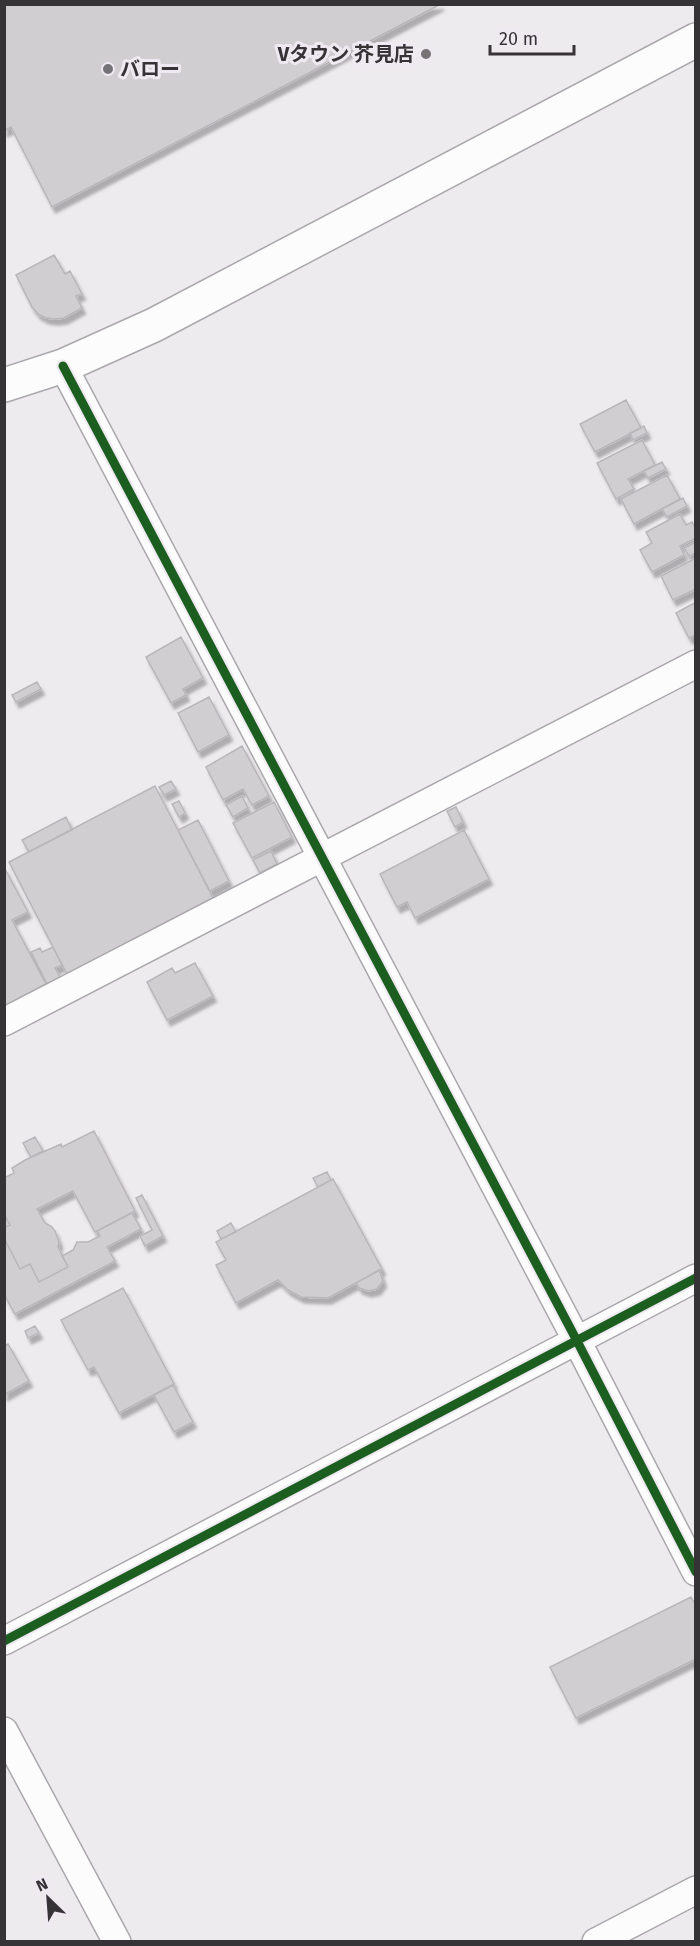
<svg xmlns="http://www.w3.org/2000/svg" width="700" height="1946" font-family="'Fira Sans','Noto Sans JP',sans-serif">
	<style>
		.building { fill: #d0ced1; stroke: #b9b6ba; stroke-width: 1.5; filter: url(#shadow) }
		.lines { fill: none; stroke-linecap: round; stroke-linejoin: round }
		.minor-casing { stroke: #aaa8ab; stroke-width: 30 }
		.tertiary-casing { stroke: #aaa8ab; stroke-width: 36 }
		.minor { stroke: #fcfcfd; stroke-width: 27 }
		.tertiary { stroke: #fcfcfd; stroke-width: 33 }
		.cycleway-casing { stroke: #efe9f1; stroke-width: 13 }
		.cycleway { stroke: #1b5e20; stroke-width: 9 }
		.poi-dot { fill: #767377; stroke: #efe9f1; stroke-width: 2 }
		.labels { text-anchor: middle; dominant-baseline: central; stroke-width: 6; stroke-linejoin: round; paint-order: stroke }
		.poi-label { font-size: 20px; font-weight: bold; fill: #363336; stroke: #efe9f1; text-anchor: end }
	</style>
	<defs>
		<filter id="shadow"><feDropShadow dx="3.5" dy="6" stdDeviation="1.5" flood-color="#0004"/></filter>
	</defs>
	<rect width="100%" height="100%" fill="#eeebef"/>
	<path class="building" d="M 4,4 L 441,4 L 52,207 L 11,127 L 4,131 Z
		M 54,255 L 65,274 L 70,271 L 82,294 L 76,296 L 82,308 L 64,318 L 55,319 L 46,318 L 38,314 L 32,307 L 16,275 Z
		M 626,400 L 641,428 L 595,452 L 580,424 Z
		M 644,426 L 647,433 L 633,440 L 630,433 Z
		M 642,440 L 655,465 L 628,479 L 634,489 L 616,499 L 597,463 Z
		M 662,462 L 666,469 L 648,478 L 644,471 Z
		M 667,475 L 680,499 L 634,524 L 621,499 Z
		M 683,498 L 687,506 L 667,517 L 662,509 Z
		M 680,514 L 686,525 L 692,522 L 696,529 L 696,538 L 680,546 L 684,555 L 652,572 L 640,550 L 652,543 L 646,532 Z
		M 696,542 L 696,553 L 689,556 L 684,548 Z
		M 696,558 L 696,589 L 673,600 L 661,576 Z
		M 696,602 L 696,635 L 689,638 L 676,613 Z
		M 181,637 L 203,678 L 183,689 L 186,695 L 171,703 L 146,657 Z
		M 37,682 L 41,689 L 16,702 L 12,695 Z
		M 209,697 L 229,735 L 198,752 L 178,713 Z
		M 242,746 L 269,796 L 252,805 L 243,789 L 223,800 L 206,767 Z
		M 171,781 L 176,789 L 164,795 L 159,787 Z
		M 155,786 L 213,898 L 67,974 L 9,862 Z
		M 242,796 L 248,808 L 233,817 L 226,805 Z
		M 179,801 L 185,813 L 179,817 L 172,804 Z
		M 274,802 L 292,837 L 252,858 L 233,823 Z
		M 456,807 L 463,822 L 455,827 L 447,811 Z
		M 66,817 L 72,830 L 29,852 L 22,840 Z
		M 198,820 L 229,881 L 210,891 L 178,830 Z
		M 464,830 L 489,879 L 415,918 L 407,902 L 397,907 L 380,874 Z
		M 271,851 L 277,864 L 260,873 L 253,860 Z
		M 4,867 L 28,912 L 12,920 L 46,984 L 4,1006 Z
		M 53,947 L 62,965 L 55,968 L 60,977 L 47,984 L 31,952 L 40,948 L 42,952 Z
		M 195,963 L 213,996 L 167,1020 L 147,982 L 172,968 L 175,973 Z
		M 94,1131 L 135,1211 L 95,1232 L 73,1191 L 37,1209 L 45,1223 L 52,1227 L 55,1231 L 59,1242 L 58,1247 L 68,1267 L 39,1282 L 30,1264 L 20,1269 L 4,1238 L 4,1228 L 10,1225 L 4,1214 L 4,1178 L 14,1173 L 12,1168 L 25,1160 L 61,1144 L 62,1147 Z
		M 35,1137 L 43,1151 L 31,1157 L 23,1143 Z
		M 327,1172 L 331,1180 L 318,1187 L 313,1178 Z
		M 333,1179 L 382,1269 L 328,1298 L 301,1297 L 288,1290 L 278,1280 L 236,1303 L 216,1265 L 226,1260 L 216,1242 Z
		M 142,1195 L 163,1236 L 145,1246 L 140,1236 L 152,1230 L 136,1198 Z
		M 132,1213 L 141,1229 L 107,1247 L 115,1261 L 15,1314 L 4,1294 L 4,1238 L 20,1269 L 30,1264 L 39,1282 L 68,1267 L 62,1256 L 73,1250 L 77,1242 L 88,1242 L 100,1236 L 97,1231 Z
		M 4,1214 L 10,1225 L 4,1228 Z
		M 231,1223 L 236,1232 L 221,1239 L 217,1231 Z
		M 379,1270 L 383,1281 L 377,1289 L 368,1291 L 359,1288 L 356,1283 Z
		M 123,1288 L 174,1384 L 119,1413 L 94,1367 L 88,1370 L 61,1320 Z
		M 35,1326 L 39,1333 L 28,1338 L 25,1331 Z
		M 8,1344 L 29,1381 L 4,1395 L 4,1346 Z
		M 173,1385 L 193,1422 L 174,1432 L 154,1395 Z
		M 691,1597 L 696,1606 L 696,1659 L 576,1718 L 550,1667 Z"/>
	<g class="lines">
		<g class="minor-casing">
			<path id="minor" d="M 63,366 L 577,1341 L 696,1572
				M 4,1022 L 696,664
				M 4,1641 L 696,1278
				M 4,1731 L 117,1942
				M 596,1942 L 696,1890"/>
		</g>
		<g class="tertiary-casing">
			<path id="tertiary" d="M 4,385 L 63,366 L 154,325 L 696,40"/>
		</g>
		<use href="#minor" class="minor"/>
		<use href="#tertiary" class="tertiary"/>
		<g class="cycleway-casing">
			<path id="cycleway" d="M 63,366 L 577,1341 L 696,1572
				M 4,1641 L 696,1278"/>
		</g>
		<use href="#cycleway" class="cycleway"/>
	</g>
	<g class="poi-dot">
		<circle cx="426" cy="54" r="6"/>
		<circle cx="108" cy="69" r="6"/>
	</g>
	<g class="labels">
		<g class="poi-label">
			<text x="414" y="54">Vタウン 芥見店</text>
			<text x="120" y="69" text-anchor="start">バロー</text>
		</g>
	</g>
	<rect width="700" height="1946" fill="none" stroke="#363336" stroke-width="12"/>
	<g transform="translate(48 1898) rotate(335)" stroke="#efe9f1" stroke-width="4.5" paint-order="stroke">
	<path d="M0-4.5L10 22L0 15L-10 22Z" fill="#363336"/>
	<text y="-9" font-size="16" font-weight="bold" text-anchor="middle" fill="#363336">N</text>
	</g>
	<path d="M490 45v9h84v-9" fill="none" stroke="#363336" stroke-width="3"/>
	<text x="499" y="45" font-size="18" fill="#363336" stroke="#efe9f1" stroke-width="4.5" paint-order="stroke">20 m</text>
</svg>
